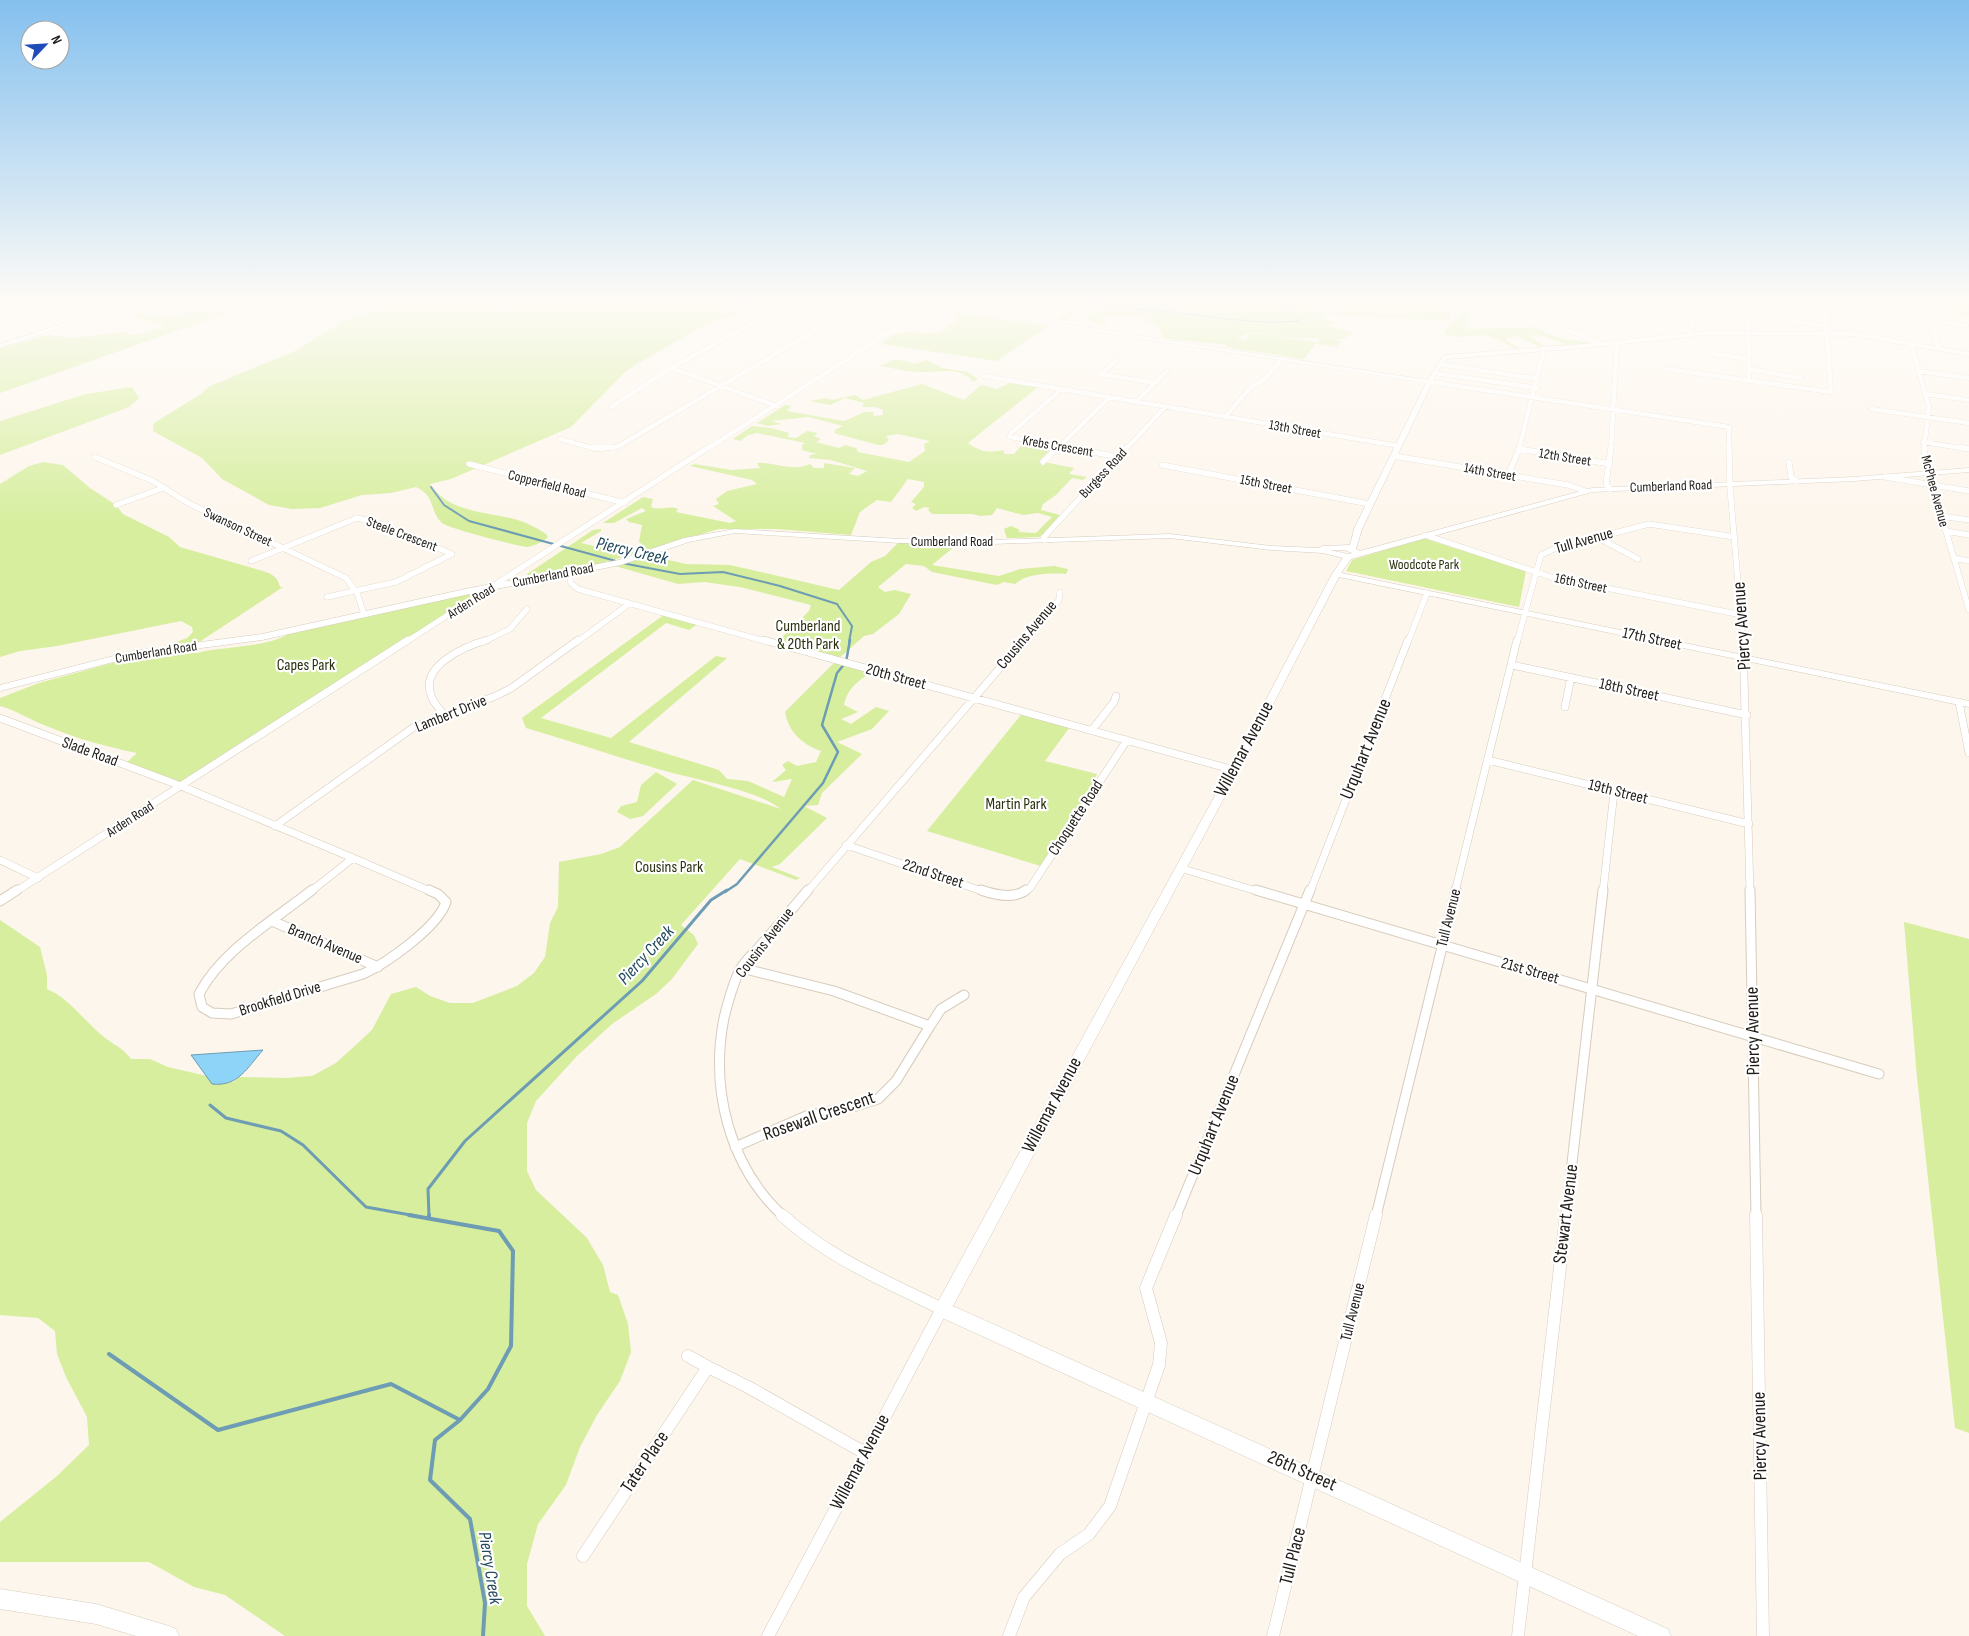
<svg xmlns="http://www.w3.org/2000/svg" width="1969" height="1636" font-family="'Sofia Sans Condensed',sans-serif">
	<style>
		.green { fill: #d6ee9d }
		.water { fill: #8ed3f8; stroke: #6d9cb4 }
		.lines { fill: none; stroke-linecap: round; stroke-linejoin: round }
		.stream-far4 { stroke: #6d9cb4; stroke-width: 1 }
		.stream-far3 { stroke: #6d9cb4; stroke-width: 2 }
		.stream-far2 { stroke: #6d9cb4; stroke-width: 2.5 }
		.stream-far1 { stroke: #6d9cb4; stroke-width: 3 }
		.stream { stroke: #6d9cb4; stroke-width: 4 }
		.street-far4-casing { stroke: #d7ccbc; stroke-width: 5 }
		.street-far3-casing { stroke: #d7ccbc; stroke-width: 6 }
		.street-far2-casing { stroke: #d7ccbc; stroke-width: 8 }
		.street-far1-casing { stroke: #d7ccbc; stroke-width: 11 }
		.street-casing { stroke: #d7ccbc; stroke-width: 13 }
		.secondary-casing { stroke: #d7ccbc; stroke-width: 1 }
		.street-far4 { stroke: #fff; stroke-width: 4.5 }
		.street-far3 { stroke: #fff; stroke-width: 5.5 }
		.street-far2 { stroke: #fff; stroke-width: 7 }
		.street-far1 { stroke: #fff; stroke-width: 9 }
		.street { stroke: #fff; stroke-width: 12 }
		.secondary { fill: #fff; fill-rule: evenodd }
		.labels { text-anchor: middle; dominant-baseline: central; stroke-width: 4.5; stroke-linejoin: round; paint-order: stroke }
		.far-street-label { font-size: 14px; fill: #1f1b16; stroke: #fff }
		.far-park-label { font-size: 14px; fill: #29310f; stroke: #fff }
		.street-label { font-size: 16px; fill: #1f1b16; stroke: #fff }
		.park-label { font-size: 16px; fill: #29310f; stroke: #fff }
		.water-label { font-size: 18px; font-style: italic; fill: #234a5d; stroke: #fff }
		.near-street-label { font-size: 19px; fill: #1f1b16; stroke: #fff }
	</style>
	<rect width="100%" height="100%" fill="#fdf6ed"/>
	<path class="green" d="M 163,299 L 207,299 L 190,306 L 208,310 L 236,299 L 267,299 L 0,393 L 0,348 L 48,335 L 73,338 L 130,331 L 127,335 C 139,334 155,332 165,325 L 138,318 L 135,315 C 150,307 169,324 183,314 L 176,306 Z
		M 383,299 L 726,299 L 720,304 L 736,307 L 743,312 L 708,323 L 635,365 L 625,372 L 571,427 L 451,479 L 430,484 C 448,512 486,512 514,519 C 526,522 537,528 546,534 L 548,537 C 543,542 534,546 527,547 C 521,547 447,528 442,523 C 429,511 436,496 416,487 L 391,493 L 362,495 L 320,508 L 292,509 L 269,505 L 222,479 L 202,458 L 153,431 L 154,423 L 201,394 L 210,386 L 295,351 L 342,322 L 375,308 Z
		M 1036,299 L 1363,299 L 1364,302 L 1326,300 L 1327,309 L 1322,318 L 1333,323 L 1329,326 L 1355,333 L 1342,339 L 1330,338 L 1341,341 L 1337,347 L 1317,344 L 1320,338 L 1294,338 L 1251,332 L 1237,338 L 1245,340 L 1251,333 L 1317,342 L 1304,359 L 1225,347 L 1227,345 L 1162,338 L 1162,332 L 1158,326 L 1145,321 L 1148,319 L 1144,317 L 1106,316 L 1100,319 L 1107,323 L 1103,326 L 1086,319 L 1091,312 L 1089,310 L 1080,309 C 1074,314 1067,323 1059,320 L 1070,310 L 1062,309 L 1055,312 L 1049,309 L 1050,307 L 1057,306 L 1059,303 L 1055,302 L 1040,304 L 1043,301 Z
		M 1403,299 L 1472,299 L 1470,304 L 1477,306 L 1470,310 L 1472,313 L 1465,324 L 1471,329 L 1533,327 L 1562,339 L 1591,343 L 1552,348 L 1549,346 L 1565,344 L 1539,335 L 1528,336 L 1545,347 L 1540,347 L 1517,336 L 1504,339 L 1520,349 L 1515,349 L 1500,340 L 1484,335 L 1461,337 L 1446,335 L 1444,331 L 1458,317 L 1457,310 L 1459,306 L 1448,305 L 1452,306 L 1450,321 L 1329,315 L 1329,301 L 1411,305 L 1415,302 L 1444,304 Z
		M 1899,299 L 1969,301 L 1969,317 L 1956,315 L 1954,312 L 1943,310 L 1942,312 L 1924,305 L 1898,303 L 1900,300 Z
		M 957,312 L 1048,326 L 997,361 L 881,344 C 885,341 890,336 895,335 C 920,326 931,345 958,319 L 952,315 Z
		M 896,359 L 915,364 L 927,360 L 942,368 L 968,372 L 978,379 L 973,382 C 961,366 940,372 922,372 C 908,372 893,368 879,366 Z
		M 1012,382 L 1038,387 L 968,443 C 980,452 989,453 1004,450 L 1004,454 L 1014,454 L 1026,440 L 1054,446 L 1039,461 L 1074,468 L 1069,474 L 1087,477 L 1083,480 L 1072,478 L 1056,495 L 1043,504 L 1041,510 L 1060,515 L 1040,537 L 1007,538 L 1004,529 L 1011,526 L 1020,530 L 1018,532 L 1036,533 L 1052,517 L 1038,513 L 1023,515 L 997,508 L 992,515 L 981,516 L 972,514 L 932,514 L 928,510 L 930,508 L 924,507 L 916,511 L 912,508 L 916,504 L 911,502 L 924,487 L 924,482 L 908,479 L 891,502 L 877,500 L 860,512 L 851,535 L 776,529 L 719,529 L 588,567 L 530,578 L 527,574 L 593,530 L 601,529 L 601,531 L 581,543 L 616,551 L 643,548 L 643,545 L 639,542 L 642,525 L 629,522 L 626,519 L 646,511 L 642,508 L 614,523 L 603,523 L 643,497 L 653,499 L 651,507 C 660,511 669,505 678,509 L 676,512 L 730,523 L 736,521 L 713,506 L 719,504 L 716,499 L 727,491 L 757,484 L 752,480 L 690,466 L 694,464 L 732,470 L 760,468 L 757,463 C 775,462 791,472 810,464 L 814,468 L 824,468 L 824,463 L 855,468 L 849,474 L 858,476 L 867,471 L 831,460 L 809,458 L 810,455 L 817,454 L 802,450 L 802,445 L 805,443 L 757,433 L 748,435 L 740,441 L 733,439 L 752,426 L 771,428 L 789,433 L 788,437 L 796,438 L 807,431 L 818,433 L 814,436 L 821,439 L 816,442 L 839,448 L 845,445 L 856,448 L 858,452 L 909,462 L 925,451 L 924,444 L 930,441 L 898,434 L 886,436 L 889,440 L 883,445 L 878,445 L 834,433 L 836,429 L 843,426 L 809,417 L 771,421 L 782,424 L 767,426 L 757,423 L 785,405 L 791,406 L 787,411 L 844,421 L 865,412 L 873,412 L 874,416 L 883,415 L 883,410 L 876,407 L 862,407 L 864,403 L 845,398 L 830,405 L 810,401 L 826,398 L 832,400 L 855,395 L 863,400 L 922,384 L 964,400 L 981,385 L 997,389 Z
		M 132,387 L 139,398 L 129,407 L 0,455 L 0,421 L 86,394 Z
		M 43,462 L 63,465 L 90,488 L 116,505 L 123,514 L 169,537 L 180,547 L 263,571 C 272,574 278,577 280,587 L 283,587 L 193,646 L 197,653 C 224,646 271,648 293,631 L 496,586 L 181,786 L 124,765 L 137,753 C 108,747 77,739 49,727 C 32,721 18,711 0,706 L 0,698 L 39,683 L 138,656 L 187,638 L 193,632 L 192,627 L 181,621 L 57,646 L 20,651 L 0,657 L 0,484 L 29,466 Z
		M 1423,538 L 1526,571 L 1519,607 L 1346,571 L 1352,560 Z
		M 900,541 L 953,541 L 954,547 L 932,565 L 999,576 L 1020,569 L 1054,566 L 1068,569 L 1066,574 C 1050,573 1027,573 1015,584 L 1004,582 L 997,585 L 932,572 L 924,566 L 906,564 L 878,587 L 885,592 L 895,590 L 911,594 L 899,614 L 873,634 L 864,636 L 837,660 L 875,671 C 861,678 847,688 844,705 L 858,712 L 841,719 L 851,724 L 876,707 L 889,711 L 872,729 L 837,742 L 862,754 L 822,793 L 818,805 L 804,806 L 827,818 L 780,864 L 772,867 L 800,878 L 796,880 L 740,859 L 681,925 L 694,935 L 698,944 L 672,979 L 656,994 L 612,1024 L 577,1056 L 536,1101 L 527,1123 L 527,1171 L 536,1190 L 587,1238 L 603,1265 L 610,1292 L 618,1295 L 628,1324 L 631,1352 L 620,1381 L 597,1415 L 580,1447 L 566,1485 L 538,1524 L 527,1564 L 527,1606 L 545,1636 L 285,1636 L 225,1595 L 194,1587 L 149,1562 L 0,1562 L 0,1522 L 57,1476 L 89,1445 L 87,1417 L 66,1377 L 57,1354 L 55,1331 L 38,1318 L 0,1315 L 0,920 L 40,947 L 47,975 L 47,989 C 69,998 85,1022 104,1037 C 116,1047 120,1045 131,1059 L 150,1059 L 168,1067 L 233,1082 L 239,1077 L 285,1078 L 312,1076 L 336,1063 L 372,1030 L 391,994 L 416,987 L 430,996 L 450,1003 L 473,1003 L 517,986 L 534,973 L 545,957 L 550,923 L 558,907 L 559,862 L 601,854 L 620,847 L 693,780 L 781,809 C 756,789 691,779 658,769 C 614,756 570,741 526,728 L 522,718 L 665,614 L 699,623 L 689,630 L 666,623 L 541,718 L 611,738 L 716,656 L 727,658 L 629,742 L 719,770 L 727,779 L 748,781 L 784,797 L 792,779 L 772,782 L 786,770 L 782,765 L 788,761 L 797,766 L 816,762 L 821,751 C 802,744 789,733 785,712 L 836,661 L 775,644 L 809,611 L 811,605 L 740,587 L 704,582 L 678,584 L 608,564 L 635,557 L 655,557 L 686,564 L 730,565 L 839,590 L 871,562 L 885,556 Z
		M 1024,711 L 1072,724 L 1045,761 L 1097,774 L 1087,801 L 1044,867 L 927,831 Z
		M 656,772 L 677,784 L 643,816 L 630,819 L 617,812 L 621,806 L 637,802 L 641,785 Z
		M 1904,922 L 1969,939 L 1969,1433 L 1955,1428 L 1917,1077 Z"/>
	<path class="water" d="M 263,1050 C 247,1068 238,1087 212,1084 L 191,1055 Z"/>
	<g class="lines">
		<path class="stream-far4" d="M 1085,299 C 1114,310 1142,309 1172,312 C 1215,317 1256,325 1299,321
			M 1283,299 L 1282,304 L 1299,321
			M 1099,304 L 1126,299"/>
		<path class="stream-far3" d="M 431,487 L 444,505 L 469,521 L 627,564 L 680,574 L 723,572 L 780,586 L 837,604 L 852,626 L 849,642"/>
		<path class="stream-far2" d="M 725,892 L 737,884 L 823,783 L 838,752 L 822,725 L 837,673 L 846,662 L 850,640"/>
		<path class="stream-far1" d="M 210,1105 L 226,1118 L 281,1131 L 303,1145 L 366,1207 L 416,1216
			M 429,1216 L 428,1189 L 465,1141 L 642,981 L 711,900 L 727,890"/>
		<path class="stream" d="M 409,1215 L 499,1231 L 513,1251 L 511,1346 L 488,1389 L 460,1420 L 435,1440 L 430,1480 L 470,1519 L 485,1603 L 483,1636
			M 429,1215 L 429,1218
			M 109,1354 L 218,1430 L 391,1384 L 460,1420"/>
		<g class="street-far4-casing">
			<path id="street-far4" d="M 740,299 L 839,317
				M 1542,299 L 1536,314 L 1537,317 L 1601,344
				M 1611,299 L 1827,326
				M 1748,299 L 1749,381
				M 1749,299 L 1825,309
				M 1472,304 L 1473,299
				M 1865,306 L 1966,326
				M 213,310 L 243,299
				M 1625,313 L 1628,302
				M 1928,317 L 1939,348
				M 1493,319 L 1537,317
				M 1690,334 L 1692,319
				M 1911,343 L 1929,407 L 1924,449
				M 1712,354 L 1749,359
				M 1116,361 L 1101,374 L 1155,383
				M 1439,364 L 1538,379
				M 671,368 L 777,406
				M 1666,369 L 1831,392 L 1827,334
				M 1749,369 L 1801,378
				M 1918,371 L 1969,378
				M 1434,373 L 1537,388
				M 984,376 L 1399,446
				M 1431,382 L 1729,427 L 1729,449
				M 1062,389 L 1011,433 L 1010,437 L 1074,449
				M 1925,394 L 1969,400
				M 1136,402 L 1167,371
				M 611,407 L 671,368 L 783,307
				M 1871,409 L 1969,423
				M 1225,417 L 1250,388 L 1265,379 L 1282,359
				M 560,439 L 596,449
				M 1923,442 L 1967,449
				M 600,449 L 617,447 L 869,299
				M 707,449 L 941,299
				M 1057,449 L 1110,397
				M 1126,449 L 1165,407
				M 1519,449 L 1544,349
				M 1611,449 L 1617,343"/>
		</g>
		<g class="street-far3-casing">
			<path id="street-far3" d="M 591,447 L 613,447
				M 1067,447 L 1119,457
				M 1729,447 L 1730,488 L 1743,642
				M 1924,447 L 1925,459 L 1969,610
				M 1959,447 L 1969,449
				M 1519,449 L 1610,464
				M 1394,456 L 1568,485 L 1585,491
				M 95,457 L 153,481 L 188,503 L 346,578 L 357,593 L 364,614
				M 1043,462 L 1058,447
				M 1789,462 L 1791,477 L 1796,481
				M 469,464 L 625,503
				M 1162,465 L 1370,504
				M 1508,475 L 1520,447
				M 1885,477 L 1969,491
				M 1610,489 L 1606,484 L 1611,447
				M 116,505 L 163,488
				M 1941,516 L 1969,520
				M 1946,531 L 1969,535
				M 1425,535 L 1551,577 L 1742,615
				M 1597,537 L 1638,559
				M 1045,540 L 1044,537 L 1127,447
				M 1954,558 L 1969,561
				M 251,561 L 357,518 L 376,522 L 452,554 L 396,582 L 327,597
				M 568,573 L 571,583 L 578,589 L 768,642
				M 406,642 L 709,447
				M 483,642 L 510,629 L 527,609
				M 577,642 L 629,604
				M 1023,642 L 1059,600 L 1060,592
				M 1408,642 L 1427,593
				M 1517,642 L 1541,555 L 1554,549 L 1649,524 L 1735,537"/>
		</g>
		<g class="street-far2-casing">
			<path id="street-far2" d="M 764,640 L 1234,770
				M 1743,640 L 1750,892
				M 1512,665 L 1747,715
				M 1959,702 L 1969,753
				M 1565,707 L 1571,677
				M 444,715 C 440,709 433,703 431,695 C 420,665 466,646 487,640
				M 0,718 L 181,786 L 353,858
				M 1092,730 L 1114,702 L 1116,696
				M 1488,760 L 1749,824
				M 275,826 L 414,727 L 498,695 L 513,687 L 578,640
				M 846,845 L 985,892
				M 353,858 L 432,892
				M 0,860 L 38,878
				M 1180,868 L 1260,892
				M 15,892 L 408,640
				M 310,892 L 353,858
				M 807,892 L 1024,640
				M 1025,892 L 1030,888 L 1127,740
				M 1310,892 L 1408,640
				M 1455,892 L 1517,640
				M 1603,892 L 1614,792"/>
		</g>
		<g class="street-far1-casing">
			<path id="street-far1" d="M 312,890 C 273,921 222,950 199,994 L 202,1007 L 212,1013 L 231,1014 L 363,974 C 387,963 438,927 446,902 L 438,894 L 429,890
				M 981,890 C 995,895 1014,899 1026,890
				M 1256,890 L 1879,1074
				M 1750,890 L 1756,1216
				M 0,901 L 17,890
				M 272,921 L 378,967
				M 930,1026 L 941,1009 L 964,995
				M 735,1147 L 806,1116 L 856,1106 L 878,1099 L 896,1081 L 930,1026 L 834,991 L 741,968
				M 783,1216 C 729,1166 710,1089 724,1018 C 728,1002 733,982 741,968 C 746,960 755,952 761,945 C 777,927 792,909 808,890
				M 1176,1216 L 1310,890
				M 1376,1216 L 1456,890
				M 1566,1216 L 1603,890"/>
		</g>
		<g class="street-casing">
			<path id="street" d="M 1756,1215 L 1763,1636
				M 688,1356 L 708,1367
				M 583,1556 L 708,1367 L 750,1388 L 865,1453
				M 768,1636 L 942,1309 C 884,1280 830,1259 782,1215
				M 1009,1636 L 1024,1597 L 1060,1554 L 1089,1534 L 1110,1506 L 1159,1365 L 1161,1343 L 1146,1288 L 1176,1215
				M 1273,1636 L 1376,1215
				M 1518,1636 L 1566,1215"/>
		</g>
		<g class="secondary-casing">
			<path id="secondary" d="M 138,299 L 147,299 L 0,348 L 0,344 Z
				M 886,299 L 901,299 L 1428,380 L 1443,356 L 1445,355 L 1583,344 L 1708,331 L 1824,332 L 1821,299 L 1827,299 L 1830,332 L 1853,332 L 1969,352 L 1969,356 L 1853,336 L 1708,335 L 1583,348 L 1447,359 L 1437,373 L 1362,529 L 1356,549 L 1360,551 L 1592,488 L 1854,477 L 1969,468 L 1969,472 L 1854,481 L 1592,492 L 1351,559 L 1341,573 L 1969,701 L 1969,707 L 1339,577 L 1239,770 L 953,1306 L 1668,1629 L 1671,1636 L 1638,1636 L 936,1315 L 934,1309 L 1229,770 L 1332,574 L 1343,558 L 1323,553 L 1271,550 L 1170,538 L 992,544 L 900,543 L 735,533 L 689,542 L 621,565 L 465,595 L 262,640 L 133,657 L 0,691 L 0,685 L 133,651 L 262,634 L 465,589 L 619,560 L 684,538 L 735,529 L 900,539 L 992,540 L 1170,534 L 1271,546 L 1319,548 L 1323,546 L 1350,545 L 1354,529 L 1426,383 ZM 1330,550 L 1345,550 L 1352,553 L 1348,554 Z
				M 0,1589 L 96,1604 L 169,1626 L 176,1629 L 179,1636 L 136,1636 L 96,1624 L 0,1609 Z"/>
		</g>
		<use href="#street-far4" class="street-far4"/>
		<use href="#street-far3" class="street-far3"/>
		<use href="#street-far2" class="street-far2"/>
		<use href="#street-far1" class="street-far1"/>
		<use href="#street" class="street"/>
		<use href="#secondary" class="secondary"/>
	</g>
	<linearGradient id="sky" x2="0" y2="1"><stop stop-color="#84c0ee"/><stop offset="0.57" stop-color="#fefbf7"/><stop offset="1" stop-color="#fefbf7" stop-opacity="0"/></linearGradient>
	<rect width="1969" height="528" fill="url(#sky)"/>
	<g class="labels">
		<g class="far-street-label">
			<text transform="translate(1295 429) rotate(10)">13th Street</text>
			<text transform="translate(1058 446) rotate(10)">Krebs Crescent</text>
			<text transform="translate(1565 457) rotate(9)">12th Street</text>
			<text transform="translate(1490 472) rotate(10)">14th Street</text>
			<text transform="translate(1103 473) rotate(-47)">Burgess Road</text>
			<text transform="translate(547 484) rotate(14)">Copperfield Road</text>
			<text transform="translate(1266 484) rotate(11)">15th Street</text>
			<text transform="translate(1671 486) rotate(-2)">Cumberland Road</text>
			<text transform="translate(1935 491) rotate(75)">McPhee Avenue</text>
			<text transform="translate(238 527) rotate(25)">Swanson Street</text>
			<text transform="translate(402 534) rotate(21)">Steele Crescent</text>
			<text x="952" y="541">Cumberland Road</text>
			<text transform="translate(553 575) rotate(-11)">Cumberland Road</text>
			<text transform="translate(1581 583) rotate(12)">16th Street</text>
			<text transform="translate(471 601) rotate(-32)">Arden Road</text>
			<text transform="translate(156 652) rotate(-9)">Cumberland Road</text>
			<text transform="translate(130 819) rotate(-33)">Arden Road</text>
		</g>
		<g class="far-park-label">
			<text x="1424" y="564">Woodcote Park</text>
		</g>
		<g class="street-label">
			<text transform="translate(1584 541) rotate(-16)">Tull Avenue</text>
			<text transform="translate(1027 635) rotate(-50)">Cousins Avenue</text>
			<text transform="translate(1652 639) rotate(12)">17th Street</text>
			<text transform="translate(896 677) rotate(15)">20th Street</text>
			<text transform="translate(1629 690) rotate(12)">18th Street</text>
			<text transform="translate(451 714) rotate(-22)">Lambert Drive</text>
			<text transform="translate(90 752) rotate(20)">Slade Road</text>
			<text transform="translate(1618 792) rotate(14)">19th Street</text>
			<text transform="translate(1076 818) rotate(-57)">Choquette Road</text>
			<text transform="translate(933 874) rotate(18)">22nd Street</text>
			<text transform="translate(1449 918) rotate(-76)">Tull Avenue</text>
			<text transform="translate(765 943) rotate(-52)">Cousins Avenue</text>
			<text transform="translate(325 944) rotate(23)">Branch Avenue</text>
			<text transform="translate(1530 971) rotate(16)">21st Street</text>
			<text transform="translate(280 999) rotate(-17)">Brookfield Drive</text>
			<text transform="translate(1353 1312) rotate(-76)">Tull Avenue</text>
		</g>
		<g class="park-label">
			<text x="808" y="626">Cumberland<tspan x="808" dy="18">&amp; 20th Park</tspan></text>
			<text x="306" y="665">Capes Park</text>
			<text x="1016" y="804">Martin Park</text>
			<text x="669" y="867">Cousins Park</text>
		</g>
		<g class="water-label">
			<text transform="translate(632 551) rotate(13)">Piercy Creek</text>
			<text transform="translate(646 955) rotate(-47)">Piercy Creek</text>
			<text transform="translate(490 1568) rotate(81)">Piercy Creek</text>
		</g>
		<g class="near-street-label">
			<text transform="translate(1742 626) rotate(-94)">Piercy Avenue</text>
			<text transform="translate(1244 749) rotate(-62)">Willemar Avenue</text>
			<text transform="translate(1366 749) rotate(-68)">Urquhart Avenue</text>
			<text transform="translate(1753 1031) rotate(-91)">Piercy Avenue</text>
			<text transform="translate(1052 1105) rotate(-62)">Willemar Avenue</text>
			<text transform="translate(819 1116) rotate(-19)">Rosewall Crescent</text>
			<text transform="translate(1214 1125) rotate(-68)">Urquhart Avenue</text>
			<text transform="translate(1566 1214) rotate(-83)">Stewart Avenue</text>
			<text transform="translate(1760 1436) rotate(-91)">Piercy Avenue</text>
			<text transform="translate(645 1462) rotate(-56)">Tater Place</text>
			<text transform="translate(860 1462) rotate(-62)">Willemar Avenue</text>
			<text transform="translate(1302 1471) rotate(24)">26th Street</text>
			<text transform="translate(1293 1556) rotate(-76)">Tull Place</text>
		</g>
	</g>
	<g transform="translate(45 45) rotate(65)"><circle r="24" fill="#ffffff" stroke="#a5a4a2"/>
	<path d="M0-4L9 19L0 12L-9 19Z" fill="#1e4dba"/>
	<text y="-8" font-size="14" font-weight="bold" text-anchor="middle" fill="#1f1b16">N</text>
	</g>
</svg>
